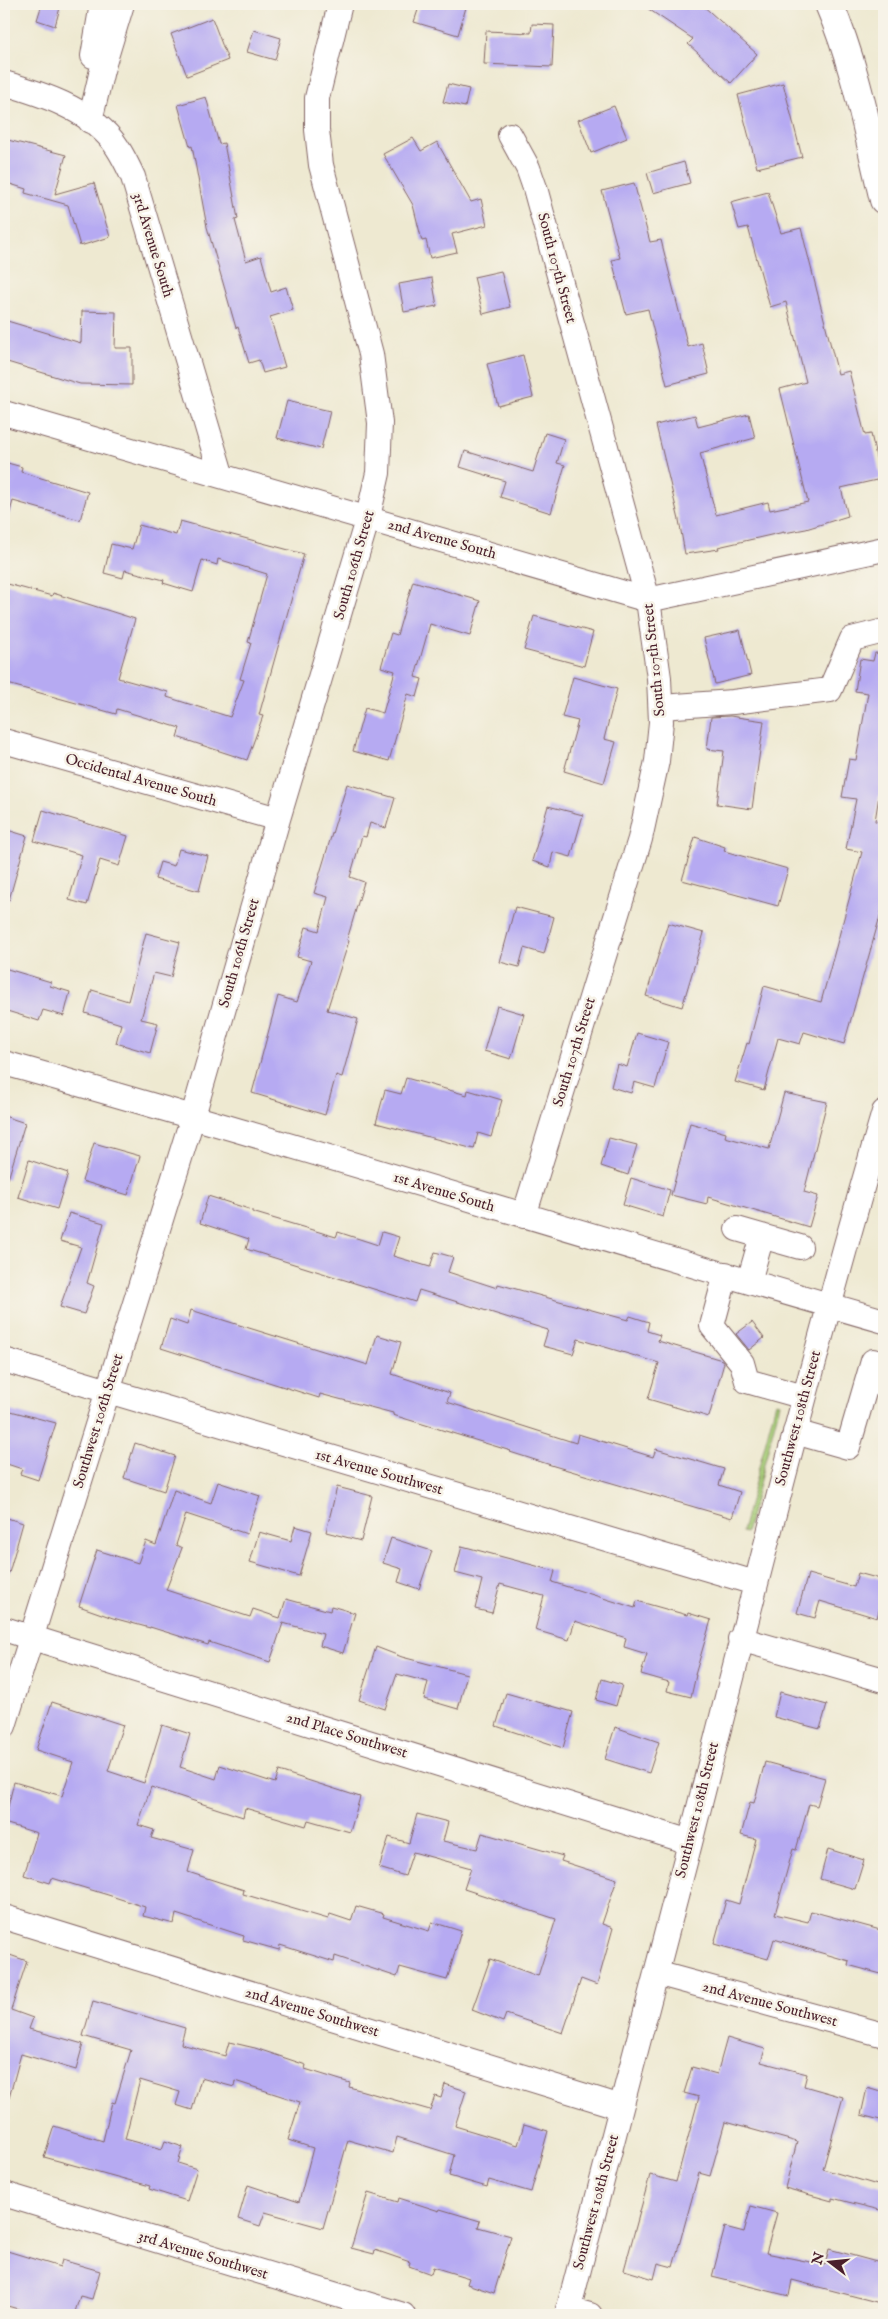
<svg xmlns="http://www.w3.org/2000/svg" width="888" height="2319" font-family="'IM FELL English',serif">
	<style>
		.green { fill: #a8d07a; stroke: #797852 }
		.building { fill: #b6aaf2 }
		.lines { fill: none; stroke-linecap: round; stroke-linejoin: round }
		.minor-casing { stroke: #836665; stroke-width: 26 }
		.major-casing { stroke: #836665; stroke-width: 30 }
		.minor { stroke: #fff; stroke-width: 24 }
		.major { stroke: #fff; stroke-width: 28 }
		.labels { text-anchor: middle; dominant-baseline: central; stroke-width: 5; stroke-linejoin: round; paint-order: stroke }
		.street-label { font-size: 15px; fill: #4a1f2b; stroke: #f7f3e8 }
	</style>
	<rect width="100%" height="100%" fill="#f7f3e8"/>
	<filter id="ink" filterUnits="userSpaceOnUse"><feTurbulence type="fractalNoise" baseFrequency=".02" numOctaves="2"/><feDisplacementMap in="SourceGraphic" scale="10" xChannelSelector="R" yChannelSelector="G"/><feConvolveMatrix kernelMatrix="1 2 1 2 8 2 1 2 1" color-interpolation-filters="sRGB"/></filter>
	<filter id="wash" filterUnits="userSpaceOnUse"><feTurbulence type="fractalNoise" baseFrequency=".0096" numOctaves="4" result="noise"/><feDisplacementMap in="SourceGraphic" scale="20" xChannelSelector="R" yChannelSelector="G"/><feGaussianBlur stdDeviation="1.12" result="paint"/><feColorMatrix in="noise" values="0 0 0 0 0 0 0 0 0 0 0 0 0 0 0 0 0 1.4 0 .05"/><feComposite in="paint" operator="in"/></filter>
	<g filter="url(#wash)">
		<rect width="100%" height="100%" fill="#eee9d1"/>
		<path class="green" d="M 776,1402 L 780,1403 L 746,1533 L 742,1532 Z"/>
		<g id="blocks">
			<path class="building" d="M 42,4 L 61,4 L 55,26 L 37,20 Z
				M 420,4 L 467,4 L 458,35 L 414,22 Z
				M 641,4 L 701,4 L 757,54 L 731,83 L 688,44 L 693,39 Z
				M 212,18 L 228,60 L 187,76 L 171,34 Z
				M 532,24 L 554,25 L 552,67 L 484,64 L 486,31 L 531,33 Z
				M 254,30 L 281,38 L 275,60 L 247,52 Z
				M 783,83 L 802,157 L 757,168 L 738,95 Z
				M 448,84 L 469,89 L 465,107 L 443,102 Z
				M 206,97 L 219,144 L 224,143 L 238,219 L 235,220 L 246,261 L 261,256 L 271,292 L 286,287 L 293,310 L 270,317 L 285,367 L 263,373 L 259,360 L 249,363 L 238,327 L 236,328 L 207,227 L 192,146 L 190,147 L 178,105 Z
				M 614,106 L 627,138 L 591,153 L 578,120 Z
				M 413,138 L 421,151 L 437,142 L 471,202 L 481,199 L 487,225 L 452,234 L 457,252 L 430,258 L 426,240 L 422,241 L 413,205 L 383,154 Z
				M 4,139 L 66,155 L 55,194 L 94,183 L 110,237 L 80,246 L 68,205 L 25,193 L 26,189 L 4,182 Z
				M 684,162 L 690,183 L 653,193 L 647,173 Z
				M 634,183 L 650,242 L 661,240 L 688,347 L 702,343 L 709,374 L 667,385 L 648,309 L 626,314 L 612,260 L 620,258 L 602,191 Z
				M 768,192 L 781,233 L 801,228 L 838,374 L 849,371 L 865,435 L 871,434 L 881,479 L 841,488 L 848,516 L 806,529 L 784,533 L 784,532 L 718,547 L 719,549 L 685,554 L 679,520 L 656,425 L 695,415 L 698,427 L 749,414 L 755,438 L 700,453 L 716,515 L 768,502 L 770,510 L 808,502 L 780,389 L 806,382 L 786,302 L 770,307 L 748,227 L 739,229 L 731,202 Z
				M 501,271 L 510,307 L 483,314 L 474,277 Z
				M 432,278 L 437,306 L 404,312 L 399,284 Z
				M 82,311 L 116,312 L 115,348 L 132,348 L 132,385 L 80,384 L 4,361 L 4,320 L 81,343 Z
				M 523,355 L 533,397 L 498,406 L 487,364 Z
				M 287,401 L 330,411 L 321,449 L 277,438 Z
				M 545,433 L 564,439 L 557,463 L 565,465 L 551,513 L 500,497 L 505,481 L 460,467 L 465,451 L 533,472 Z
				M 4,462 L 22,467 L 21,472 L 88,492 L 80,520 L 13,501 L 9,515 L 4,514 Z
				M 180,521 L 304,554 L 259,715 L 263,716 L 247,760 L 177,737 L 180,728 L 117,709 L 116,714 L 4,683 L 4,583 L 52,596 L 53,593 L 135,619 L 118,678 L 168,692 L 167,697 L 230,717 L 244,680 L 240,679 L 251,643 L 248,642 L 267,574 L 218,559 L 217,565 L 202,560 L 193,592 L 163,583 L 164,580 L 125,570 L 123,578 L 104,573 L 111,544 L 132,549 L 139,525 L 176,535 Z
				M 413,581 L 480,601 L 470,636 L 430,624 L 415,677 L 422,679 L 417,697 L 408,694 L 389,761 L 353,751 L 365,708 L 383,713 L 395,671 L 381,667 L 391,633 L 397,635 Z
				M 534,616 L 593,632 L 584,666 L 524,650 Z
				M 740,630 L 751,675 L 715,684 L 704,638 Z
				M 875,653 L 884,654 L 884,764 L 875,821 L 884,823 L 884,902 L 844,1044 L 804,1032 L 800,1044 L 778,1038 L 764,1090 L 735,1082 L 747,1043 L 749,1044 L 764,986 L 821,1002 L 862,852 L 846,849 L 856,799 L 842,797 L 849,759 L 856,760 L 868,693 L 855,691 L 860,659 L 873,661 Z
				M 573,677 L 617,689 L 604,739 L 616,742 L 604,783 L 564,771 L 578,721 L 562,717 Z
				M 730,716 L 764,721 L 752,809 L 717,804 L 724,751 L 707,749 L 711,717 Z
				M 347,784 L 395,798 L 386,828 L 370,823 L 366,837 L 362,836 L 350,877 L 364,882 L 347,940 L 349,941 L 327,1010 L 358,1019 L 342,1077 L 336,1075 L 325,1115 L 252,1093 L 278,996 L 297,1002 L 311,961 L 297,957 L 306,927 L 319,931 L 328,897 L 314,893 Z
				M 548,806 L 583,815 L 571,857 L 553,852 L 550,867 L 532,861 Z
				M 43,810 L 128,836 L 119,866 L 100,860 L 87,905 L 69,900 L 82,855 L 34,841 Z
				M 4,829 L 27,836 L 9,900 L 4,899 Z
				M 695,837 L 725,847 L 724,851 L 788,869 L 778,906 L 682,880 Z
				M 179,849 L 208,856 L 199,891 L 155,879 L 160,862 L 174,866 Z
				M 515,907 L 554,917 L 544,954 L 524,948 L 519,967 L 500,962 Z
				M 668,923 L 704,933 L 682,1007 L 646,996 Z
				M 146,933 L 180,942 L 171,977 L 154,973 L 141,1019 L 158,1023 L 150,1053 L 116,1043 L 121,1024 L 85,1013 L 92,990 L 128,1001 Z
				M 4,968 L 51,982 L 50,986 L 70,992 L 64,1016 L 43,1010 L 39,1021 L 4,1010 Z
				M 497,1006 L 524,1014 L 511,1059 L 484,1051 Z
				M 637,1033 L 668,1042 L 655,1088 L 634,1082 L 631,1093 L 611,1087 L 617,1064 L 627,1067 Z
				M 406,1078 L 467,1095 L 468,1090 L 502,1100 L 491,1137 L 478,1133 L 474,1149 L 376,1123 L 385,1090 L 401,1094 Z
				M 784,1093 L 827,1102 L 804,1192 L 818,1196 L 809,1227 L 708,1197 L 707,1204 L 671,1195 L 690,1123 L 726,1133 L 725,1137 L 769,1149 Z
				M 4,1116 L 25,1123 L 8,1179 L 4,1179 Z
				M 609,1138 L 637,1145 L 628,1175 L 601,1166 Z
				M 94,1143 L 140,1156 L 128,1195 L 82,1181 Z
				M 29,1160 L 68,1173 L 57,1209 L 18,1197 Z
				M 631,1178 L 670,1190 L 663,1217 L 623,1205 Z
				M 208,1196 L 252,1210 L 252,1212 L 336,1237 L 338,1232 L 378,1245 L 382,1232 L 399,1237 L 393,1256 L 430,1267 L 435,1252 L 453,1257 L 448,1272 L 497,1288 L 498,1284 L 628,1320 L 630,1316 L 649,1322 L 647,1331 L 660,1335 L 658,1341 L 722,1360 L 724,1363 L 709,1417 L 648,1399 L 659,1363 L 578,1339 L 573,1354 L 543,1346 L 548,1330 L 419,1290 L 415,1302 L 246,1249 L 249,1239 L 200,1223 Z
				M 69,1213 L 104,1223 L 87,1283 L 94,1286 L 84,1314 L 60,1307 L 81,1247 L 60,1241 Z
				M 191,1310 L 368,1365 L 377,1335 L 401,1342 L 392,1374 L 450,1393 L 447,1402 L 576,1443 L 578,1434 L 653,1457 L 656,1449 L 724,1469 L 719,1485 L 740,1492 L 732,1518 L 554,1466 L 510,1452 L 511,1451 L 393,1415 L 393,1413 L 320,1394 L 319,1398 L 161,1348 L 170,1319 L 187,1325 Z
				M 752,1322 L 764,1338 L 749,1350 L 736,1334 Z
				M 7,1410 L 56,1423 L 38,1480 L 20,1474 L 22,1469 L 4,1463 L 4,1423 Z
				M 135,1443 L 175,1456 L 164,1491 L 124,1478 Z
				M 218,1482 L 260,1496 L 247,1534 L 186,1514 L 176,1545 L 182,1548 L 166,1590 L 250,1617 L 253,1609 L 280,1618 L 286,1599 L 330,1611 L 331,1606 L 355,1613 L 343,1653 L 320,1646 L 323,1634 L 283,1623 L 270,1662 L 209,1642 L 208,1645 L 150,1627 L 150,1628 L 113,1618 L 79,1606 L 97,1550 L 138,1563 L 146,1541 L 156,1545 L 174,1490 L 211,1503 Z
				M 337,1487 L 372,1496 L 361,1541 L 326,1532 Z
				M 4,1517 L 23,1523 L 9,1573 L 4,1572 Z
				M 295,1526 L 312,1531 L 299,1576 L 250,1562 L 259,1532 L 291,1541 Z
				M 391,1538 L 432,1551 L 419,1589 L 398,1582 L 402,1569 L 383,1563 Z
				M 462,1546 L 555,1571 L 552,1582 L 635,1608 L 637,1601 L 687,1615 L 688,1613 L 711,1620 L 695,1675 L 696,1675 L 691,1697 L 667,1691 L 669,1682 L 641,1674 L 647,1654 L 624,1647 L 626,1638 L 575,1621 L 569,1640 L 535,1630 L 544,1596 L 500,1584 L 492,1613 L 475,1609 L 482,1580 L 455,1573 Z
				M 858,1573 L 884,1580 L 884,1592 L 877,1618 L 820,1601 L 815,1618 L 797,1613 L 808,1574 L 854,1587 Z
				M 376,1647 L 402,1657 L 467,1674 L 458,1709 L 424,1699 L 428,1682 L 397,1674 L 385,1709 L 359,1700 Z
				M 602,1679 L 622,1685 L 616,1706 L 596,1700 Z
				M 780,1692 L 827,1705 L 820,1729 L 774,1717 Z
				M 506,1693 L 573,1712 L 563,1748 L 496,1726 Z
				M 52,1702 L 123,1725 L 108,1771 L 144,1783 L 162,1725 L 190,1734 L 180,1767 L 216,1779 L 220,1765 L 275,1783 L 279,1771 L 360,1797 L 350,1832 L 308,1820 L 306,1826 L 245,1808 L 243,1817 L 151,1787 L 138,1825 L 154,1830 L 151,1838 L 194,1850 L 188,1872 L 244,1890 L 243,1894 L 328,1919 L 330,1914 L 351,1921 L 356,1906 L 384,1914 L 383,1917 L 429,1931 L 432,1922 L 461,1931 L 447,1980 L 400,1967 L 397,1977 L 335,1956 L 334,1962 L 280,1945 L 279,1950 L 243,1940 L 244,1936 L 176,1914 L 174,1924 L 143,1916 L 145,1907 L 108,1895 L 52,1878 L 50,1883 L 24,1875 L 37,1833 L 4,1823 L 14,1782 L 62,1796 L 73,1762 L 36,1750 Z
				M 615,1727 L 659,1742 L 649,1773 L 605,1759 Z
				M 765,1762 L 825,1778 L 817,1806 L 809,1804 L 796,1850 L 793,1849 L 775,1914 L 808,1922 L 811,1911 L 884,1931 L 884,1962 L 881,1974 L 848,1965 L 849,1961 L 774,1939 L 768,1959 L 714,1944 L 726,1900 L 739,1904 L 756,1839 L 741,1835 L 750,1802 L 754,1803 Z
				M 417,1814 L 448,1822 L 443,1841 L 477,1849 L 482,1833 L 563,1856 L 561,1861 L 617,1879 L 602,1924 L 613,1928 L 597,1985 L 581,1979 L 563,2033 L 506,2014 L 503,2022 L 472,2010 L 490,1959 L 538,1976 L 556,1919 L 464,1889 L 471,1868 L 413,1852 L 405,1876 L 379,1868 L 389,1837 L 409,1843 Z
				M 828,1849 L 864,1860 L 855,1889 L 820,1879 Z
				M 4,1953 L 27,1961 L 11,2010 L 33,2018 L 29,2029 L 83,2044 L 76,2070 L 21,2054 L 9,2098 L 4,2097 Z
				M 93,2001 L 185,2028 L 181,2044 L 225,2056 L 229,2042 L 255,2048 L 306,2065 L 305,2069 L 350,2083 L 349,2087 L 430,2110 L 435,2096 L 441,2098 L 445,2084 L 466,2091 L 455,2126 L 518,2145 L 524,2124 L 548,2131 L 531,2192 L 489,2180 L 487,2187 L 449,2176 L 454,2155 L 397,2137 L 393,2153 L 348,2140 L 323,2228 L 265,2212 L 260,2226 L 238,2219 L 248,2185 L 299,2202 L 313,2148 L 288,2140 L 300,2102 L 235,2081 L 234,2087 L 201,2078 L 192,2110 L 176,2105 L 180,2092 L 140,2080 L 125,2139 L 162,2149 L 165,2141 L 183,2147 L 178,2163 L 197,2169 L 187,2201 L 149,2189 L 150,2186 L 44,2157 L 54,2126 L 103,2141 L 112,2102 L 115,2103 L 131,2050 L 83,2036 Z
				M 727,2038 L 765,2049 L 761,2062 L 807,2074 L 804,2086 L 843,2097 L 823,2169 L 884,2187 L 884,2211 L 832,2198 L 832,2201 L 785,2188 L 797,2142 L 725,2122 L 710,2176 L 699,2173 L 673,2267 L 658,2263 L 654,2279 L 624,2270 L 650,2175 L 676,2182 L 699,2097 L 684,2093 L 692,2067 L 717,2074 Z
				M 867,2088 L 884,2093 L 884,2121 L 861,2115 Z
				M 368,2193 L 398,2202 L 399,2198 L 439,2211 L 440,2209 L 480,2221 L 478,2227 L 511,2236 L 494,2293 L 467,2284 L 469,2278 L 433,2267 L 431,2274 L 409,2266 L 410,2262 L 375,2250 L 374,2254 L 351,2248 Z
				M 751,2206 L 777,2213 L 766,2253 L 825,2265 L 829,2249 L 884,2264 L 884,2304 L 792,2280 L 789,2296 L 712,2277 L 725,2227 L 744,2232 Z
				M 4,2250 L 60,2267 L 62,2260 L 100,2271 L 92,2299 L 80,2296 L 74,2315 L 39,2315 L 4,2305 Z"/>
		</g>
	</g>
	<g filter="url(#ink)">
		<use href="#blocks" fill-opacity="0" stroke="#836665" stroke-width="1"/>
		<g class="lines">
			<g class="minor-casing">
				<path id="minor" d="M 93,56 L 102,4
					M 4,83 C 42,94 86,108 112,140 C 121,151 127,164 133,177 L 221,474
					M 90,121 L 102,70 L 122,4
					M 510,135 L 528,168 L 535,188 L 648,600 L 659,678 L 661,722 L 657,761 L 640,839 L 524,1216
					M 4,413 L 648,600 L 884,549
					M 661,707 L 733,702 L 830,690 L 852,639 L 884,631
					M 4,741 L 278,819
					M 4,1063 C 298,1145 590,1237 884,1321
					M 737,1229 L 800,1247
					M 726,1274 L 712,1326 L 742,1363 L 747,1381 L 804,1397
					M 749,1281 L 762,1236
					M 4,1360 L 755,1583
					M 795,1432 L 848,1447 L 873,1361 L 884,1364
					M 4,1629 L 690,1842
					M 740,1639 L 884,1680
					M 4,1726 L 193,1116 L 278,819 L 368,517 L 378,473 L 380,423 L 371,354 L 321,165 L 317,130 L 317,98 L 340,4
					M 4,1917 L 621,2107
					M 656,1973 L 884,2035
					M 4,2194 L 403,2315
					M 568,2309 L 590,2315
					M 567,2315 C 607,2158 649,2001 690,1843 C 752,1599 813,1354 884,1112"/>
			</g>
			<g class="major-casing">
				<path id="major" d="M 829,4 C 856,67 868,134 884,200"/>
			</g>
			<use href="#minor" class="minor"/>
			<use href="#major" class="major"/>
		</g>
	</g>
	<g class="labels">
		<g class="street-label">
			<text transform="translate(153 245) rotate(73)">3rd Avenue South</text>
			<text transform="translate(557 268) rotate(75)">South 107th Street</text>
			<text transform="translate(442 539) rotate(16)">2nd Avenue South</text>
			<text transform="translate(354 565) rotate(-74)">South 106th Street</text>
			<text transform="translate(654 660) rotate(-96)">South 107th Street</text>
			<text transform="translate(141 780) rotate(16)">Occidental Avenue South</text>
			<text transform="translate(239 953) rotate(-74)">South 106th Street</text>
			<text transform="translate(574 1052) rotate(-73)">South 107th Street</text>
			<text transform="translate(444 1192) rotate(17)">1st Avenue South</text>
			<text transform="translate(798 1418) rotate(-75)">Southwest 108th Street</text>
			<text transform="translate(98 1421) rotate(-73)">Southwest 106th Street</text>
			<text transform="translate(379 1472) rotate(16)">1st Avenue Southwest</text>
			<text transform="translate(347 1735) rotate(17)">2nd Place Southwest</text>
			<text transform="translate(697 1810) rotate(-76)">Southwest 108th Street</text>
			<text transform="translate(770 2004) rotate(15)">2nd Avenue Southwest</text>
			<text transform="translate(312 2012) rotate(17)">2nd Avenue Southwest</text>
			<text transform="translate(596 2202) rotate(-75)">Southwest 108th Street</text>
			<text transform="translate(203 2255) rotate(17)">3rd Avenue Southwest</text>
		</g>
	</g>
	<rect width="888" height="2319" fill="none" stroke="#f7f3e8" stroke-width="20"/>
	<g transform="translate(830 2262) rotate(286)" stroke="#f7f3e8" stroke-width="4" paint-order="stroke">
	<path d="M0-4L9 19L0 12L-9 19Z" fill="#4a1f2b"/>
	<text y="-8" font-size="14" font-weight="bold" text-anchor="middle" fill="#4a1f2b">N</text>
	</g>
</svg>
